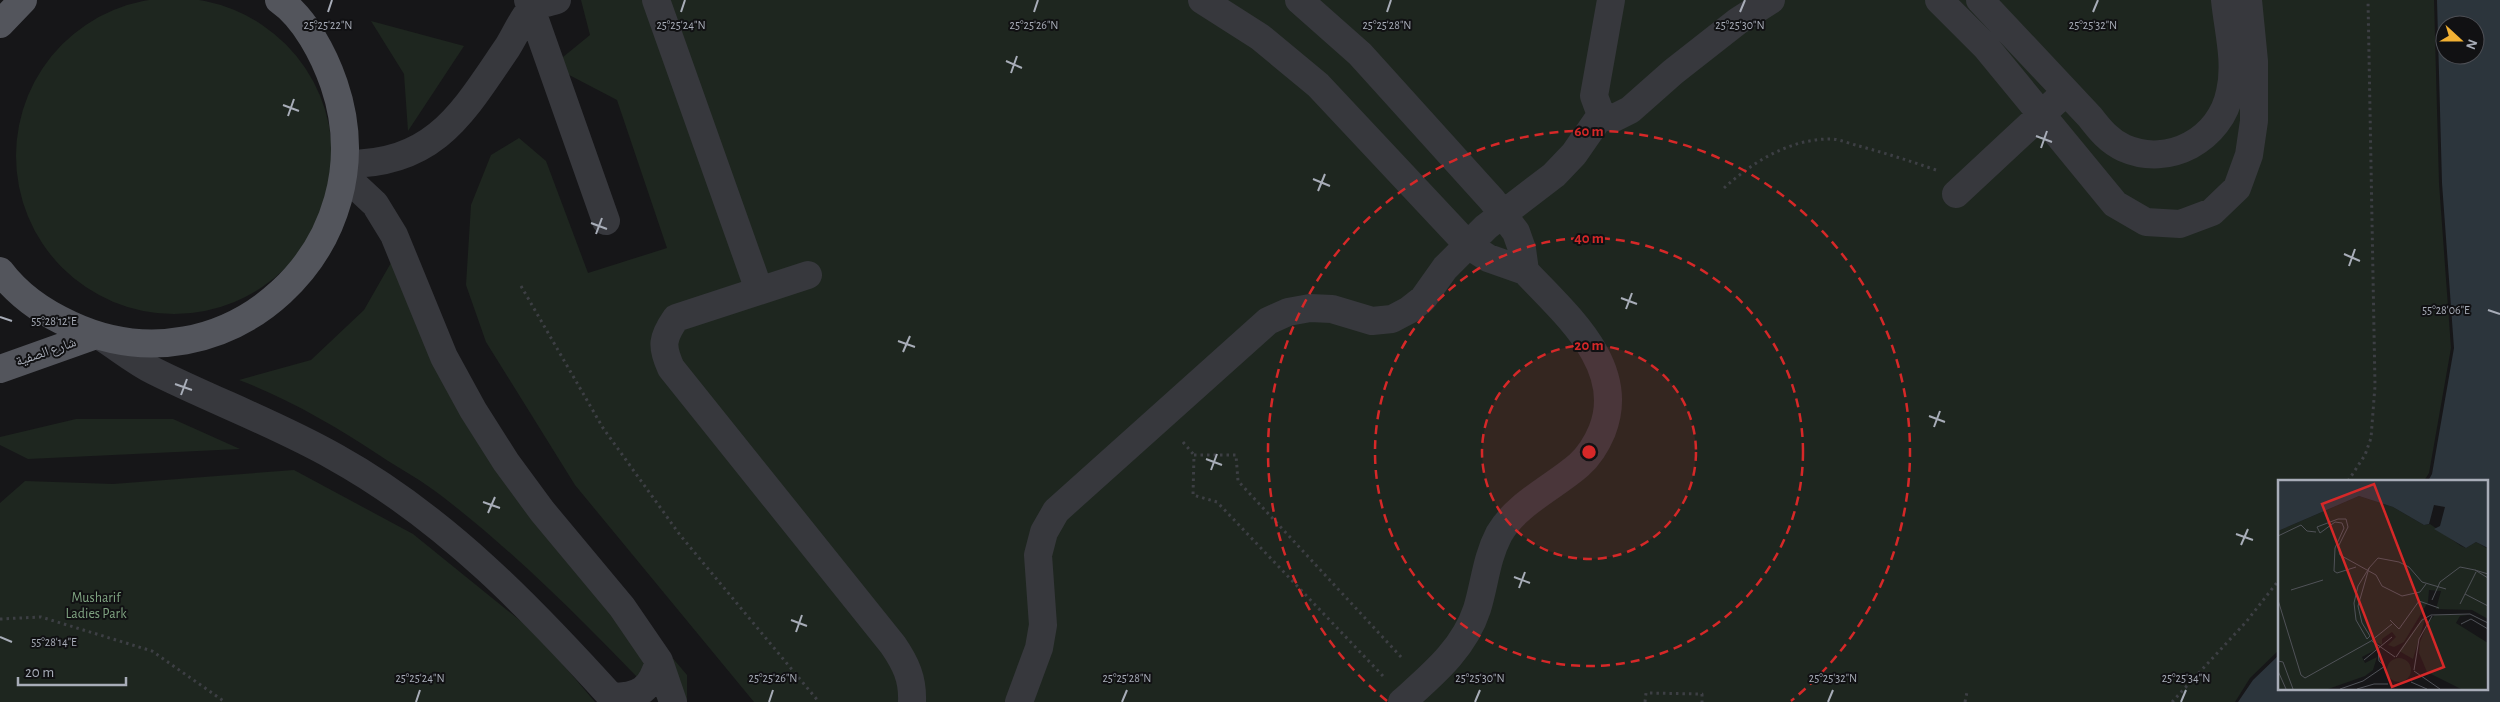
<svg xmlns="http://www.w3.org/2000/svg" width="2500" height="702" font-family="'Alegreya Sans','Noto Naskh Arabic',sans-serif">
	<style>
		.green { fill: #1e261f }
		.water { fill: #2c353c; fill-rule: evenodd }
		.lines { fill: none; stroke-linecap: round; stroke-linejoin: round }
		.path { stroke: #3d3f44; stroke-width: 3; stroke-dasharray: 2.5 4; stroke-linecap: butt }
		.minor { stroke: #37383d; stroke-width: 28 }
		.major { stroke: #53555c; stroke-width: 28 }
		.ticks { fill: none; stroke: #a8adb8; stroke-width: 2 }
		.ring { fill: none; stroke: #d62828; stroke-width: 2.5; stroke-dasharray: 9 6 }
		.labels { text-anchor: middle; dominant-baseline: central; stroke-width: 4; stroke-linejoin: round; paint-order: stroke }
		.street-label { font-size: 14px; fill: #a8adb8; stroke: #111113 }
		.park-label { font-size: 14px; fill: #7fa381; stroke: #111113 }
		.inset-road { fill: none; stroke: #505258; stroke-width: 1 }
		.view { fill: #d62828; fill-opacity: 0.15; stroke: #d62828; stroke-width: 2.5 }
		.inset-edge { fill: none; stroke: #a8adb8; stroke-width: 2.5 }
		.ticks-label { font-size: 12px; text-anchor: middle; fill: #a8adb8; stroke: #111113; stroke-width: 4; stroke-linejoin: round; paint-order: stroke }
		.centre { fill: #d62828; stroke: #111113; stroke-width: 2.5 }
		.ring-label { font-size: 15px; text-anchor: middle; font-weight: bold; fill: #d62828; stroke: #111113; stroke-width: 4; stroke-linejoin: round; paint-order: stroke }
	</style>
	<rect width="100%" height="100%" fill="#161618"/>
	<path class="green" d="M16 156a158 158 0 1 1 316 0a158 158 0 1 1-316 0Z
		M 581,0 L 2434,0 L 2439,183 L 2451,348 L 2429,473 L 2424,481 L 2279,481 L 2279,650 L 2250,678 L 2235,702 L 754,702 L 575,485 L 486,342 L 466,285 L 471,205 L 491,155 L 519,138 L 546,161 L 588,273 L 667,248 L 617,100 L 552,66 L 590,35 Z
		M 371,21 L 464,46 L 408,131 L 404,74 Z
		M 404,240 L 417,279 L 534,494 L 687,675 L 687,700 L 685,702 L 661,702 C 592,630 522,558 443,497 C 423,481 400,469 379,455 C 335,426 289,399 239,380 L 311,360 L 364,310 Z
		M 76,419 L 173,419 L 240,449 L 28,459 L 0,445 L 0,437 Z
		M 294,470 L 413,534 L 538,635 L 595,702 L 0,702 L 0,503 L 25,481 L 113,484 Z"/>
	<path class="water" d="M 2437,0 L 2500,0 L 2500,702 L 2238,702 L 2253,680 L 2279,655 L 2279,688 L 2486,688 L 2486,481 L 2428,481 L 2432,474 L 2454,348 L 2442,183 ZM 2445,25 L 2475,25 L 2475,55 L 2445,55 Z"/>
	<g class="lines">
		<path class="path" d="M 1724,188 C 1754,161 1791,138 1833,139 C 1841,140 1851,144 1859,146 C 1885,153 1910,161 1936,170
			M 521,286 L 603,428 L 680,535 L 819,702
			M 1183,442 L 1194,455
			M 2348,481 L 2365,455 L 2371,438 L 2375,386 L 2368,0
			M 0,619 L 41,617 L 152,651 L 225,702
			M 1383,676 L 1217,502 L 1193,495 L 1194,455 L 1236,455 L 1238,481 L 1402,658
			M 1645,702 L 1646,693 L 1702,694 L 1702,702
			M 1965,702 L 1967,692
			M 2172,702 L 2246,622 L 2279,580"/>
		<path class="minor" d="M 528,0 L 606,221
			M 656,0 L 759,290
			M 1202,0 L 1260,37 L 1318,85 L 1468,245 L 1488,258 L 1525,271 L 1522,249 L 1516,232 L 1492,200 L 1360,54 L 1299,0
			M 1611,0 L 1594,96 L 1601,115 L 1614,118 L 1630,110 L 1673,72 L 1738,21 L 1771,0
			M 1939,0 L 1986,47 L 2115,204 L 2146,222 L 2180,224 L 2212,212 L 2237,188 L 2249,155 L 2254,121 L 2254,61 L 2248,0
			M 1980,0 L 2090,117 C 2100,130 2109,141 2124,148 C 2169,168 2221,139 2230,92 C 2237,62 2228,30 2225,0
			M 346,164 C 435,164 462,114 507,48 C 513,39 524,15 531,9 C 537,4 549,3 557,0
			M 345,176 L 375,204 L 394,235 L 444,357 L 473,410 L 506,462 L 542,511 L 622,607 L 659,661 L 673,702
			M 1956,194 L 2056,101
			M 808,275 L 676,318 C 662,338 661,346 671,368 L 893,645 C 906,664 913,679 912,702
			M 103,338 C 120,349 136,362 154,371 C 214,401 277,424 335,457 C 445,518 532,609 616,702
			M 612,697 C 640,697 651,689 659,661
			M 1019,702 L 1039,648 L 1043,625 L 1038,555 L 1044,532 L 1056,511 L 1268,321 L 1288,312 L 1310,308 L 1332,309 L 1372,321 L 1392,319 L 1409,310 L 1423,299 L 1445,268 L 1486,227 L 1554,175 L 1574,154 L 1601,115
			M 1402,702 C 1432,675 1464,649 1477,609 C 1485,583 1486,559 1499,534 C 1516,504 1554,487 1579,465 C 1589,456 1597,443 1602,431 C 1628,366 1565,314 1525,271"/>
		<path class="major" d="M 0,24 L 23,0
			M 0,271 C 18,295 44,313 71,325 C 226,397 389,245 334,84 C 324,55 305,18 279,0
			M 0,369 L 93,336"/>
	</g>
	<path class="ticks" d="M 328,12 L 332,0M 681,12 L 685,0M 1034,12 L 1038,0M 1387,12 L 1391,0M 1740,12 L 1745,0M 2093,12 L 2098,0M 1006,61 L 1022,68M 1011,73 L 1017,56M 283,105 L 299,111M 288,116 L 294,99M 2036,136 L 2052,142M 2041,148 L 2047,131M 1313,179 L 1330,186M 1318,191 L 1325,174M 591,223 L 607,229M 596,234 L 602,218M 2344,254 L 2360,261M 2349,266 L 2355,249M 1621,298 L 1637,304M 1626,309 L 1632,293M 2488,310 L 2500,314M 0,317 L 12,321M 898,341 L 915,347M 903,352 L 910,336M 175,384 L 192,390M 181,395 L 187,379M 1929,416 L 1945,422M 1934,427 L 1940,411M 1206,459 L 1222,465M 1211,470 L 1217,454M 483,502 L 500,508M 488,513 L 495,497M 2236,534 L 2253,540M 2241,545 L 2248,529M 1514,577 L 1530,583M 1519,588 L 1525,572M 791,620 L 807,626M 796,632 L 802,615M 0,637 L 12,642M 416,702 L 420,690M 769,702 L 773,690M 1122,702 L 1127,690M 1475,702 L 1480,690M 1828,702 L 1833,690M 2181,702 L 2186,690"/>
	<circle cx="1589" cy="452" r="107" fill="#d62828" fill-opacity=".12"/>
	<g class="ring">
		<circle cx="1589" cy="452" r="107"/>
		<circle cx="1589" cy="452" r="214"/>
		<path d="M1387 701A321 321 0 1 1 1791 701"/>
	</g>
	<g class="labels">
		<g class="street-label">
			<text transform="translate(46 352) rotate(-19)">شارع الصفية</text>
		</g>
		<g class="park-label">
			<text x="96" y="598">Musharif<tspan x="96" dy="16">Ladies Park</tspan></text>
		</g>
	</g>
	<g transform="translate(2278 480)">
		<rect width="210" height="210" fill="#161618"/>
		<path d="M 81,16 L 115,27 L 146,45 L 152,44 L 183,66 L 188,68 L 198,62 L 210,69 L 210,139 L 194,130 L 158,129 L 163,111 L 151,110 L 150,122 L 126,162 L 116,167 L 110,165 L 118,157 L 114,152 L 104,159 L 104,165 L 100,163 L 99,169 L 84,177 L 87,183 L 99,177 L 95,190 L 87,196 L 50,209 L 0,209 L 0,51 ZM 157,135 L 190,135 L 182,136 L 178,143 L 210,163 L 208,209 L 183,209 L 149,192 L 141,173 L 142,162 L 150,142 ZM 144,138 L 147,139 L 135,179 L 121,171 ZM109 190a12 12 0 1 1 24 0a12 12 0 1 1-24 0Z" fill="#1e261f"/>
		<path d="M 0,1 L 210,1 L 210,68 L 198,62 L 188,68 L 156,49 L 162,46 L 167,27 L 156,25 L 151,44 L 146,45 L 115,27 L 81,16 L 0,51 Z" fill="#2c353c"/>
		<path class="inset-road" d="M 0,56 L 23,45 L 29,51 L 38,52M 78,87 L 59,93 L 56,91 L 57,68 L 66,48 L 64,43 L 57,42 L 42,53 L 39,47 L 60,39 L 68,39 L 70,47 L 60,67 L 62,75 L 98,95 L 104,106 L 124,116 L 142,112 L 148,104M 91,88 L 80,126 L 84,143 L 92,156 L 89,159 L 78,140 L 76,123 L 80,106 ZM 91,88 L 100,78 L 121,82 L 131,87 L 144,102 L 168,109M 210,94 L 197,90 L 210,98M 13,110 L 45,100M 187,114 L 210,126M 0,120 L 23,195 L 27,198 L 93,161 L 114,144M 154,120 L 162,102 L 182,87 L 197,90M 182,124 L 198,92M 112,140 L 121,149 L 141,121 L 161,128M 183,144 L 193,139 L 210,149M 94,161 L 117,177M 100,169 L 101,181 L 107,186M 118,177 L 144,140 L 153,135 L 192,134 L 210,143M 86,180 L 114,157M 0,181 L 5,182 L 15,209M 136,190 L 141,159 L 154,136M 0,191 L 8,209M 136,191 L 162,209M 133,202 L 149,209M 62,209 L 85,201 L 107,186M 79,209 L 96,204 L 110,204"/>
		<path class="view" d="M 96,4 L 166,187 L 114,207 L 44,24 Z"/>
		<rect width="210" height="210" class="inset-edge"/>
	</g>
	<g class="ticks-label">
		<text x="328" y="29">25°25'22"N</text>
		<text x="681" y="29">25°25'24"N</text>
		<text x="1034" y="29">25°25'26"N</text>
		<text x="1387" y="29">25°25'28"N</text>
		<text x="1740" y="29">25°25'30"N</text>
		<text x="2093" y="29">25°25'32"N</text>
		<text x="2446" y="314">55°28'06"E</text>
		<text x="54" y="325">55°28'12"E</text>
		<text x="54" y="646">55°28'14"E</text>
		<text x="420" y="682">25°25'24"N</text>
		<text x="773" y="682">25°25'26"N</text>
		<text x="1127" y="682">25°25'28"N</text>
		<text x="1480" y="682">25°25'30"N</text>
		<text x="1833" y="682">25°25'32"N</text>
		<text x="2186" y="682">25°25'34"N</text>
	</g>
	<circle cx="1589" cy="452" r="8" class="centre"/>
	<g class="ring-label">
		<text x="1589" y="136">60 m</text>
		<text x="1589" y="243">40 m</text>
		<text x="1589" y="350">20 m</text>
	</g>
	<g transform="translate(2460 40) rotate(111)"><circle r="24" fill="#111113" stroke="#4d4f55"/>
	<path d="M0-4L9 19L0 12L-9 19Z" fill="#f2b134"/>
	<text y="-8" font-size="14" font-weight="bold" text-anchor="middle" fill="#a8adb8">N</text>
	</g>
	<path d="M18 677v8h108v-8" fill="none" stroke="#a8adb8" stroke-width="2.5"/>
	<text x="25" y="677" font-size="15" fill="#a8adb8" stroke="#111113" stroke-width="4" paint-order="stroke">20 m</text>
</svg>
